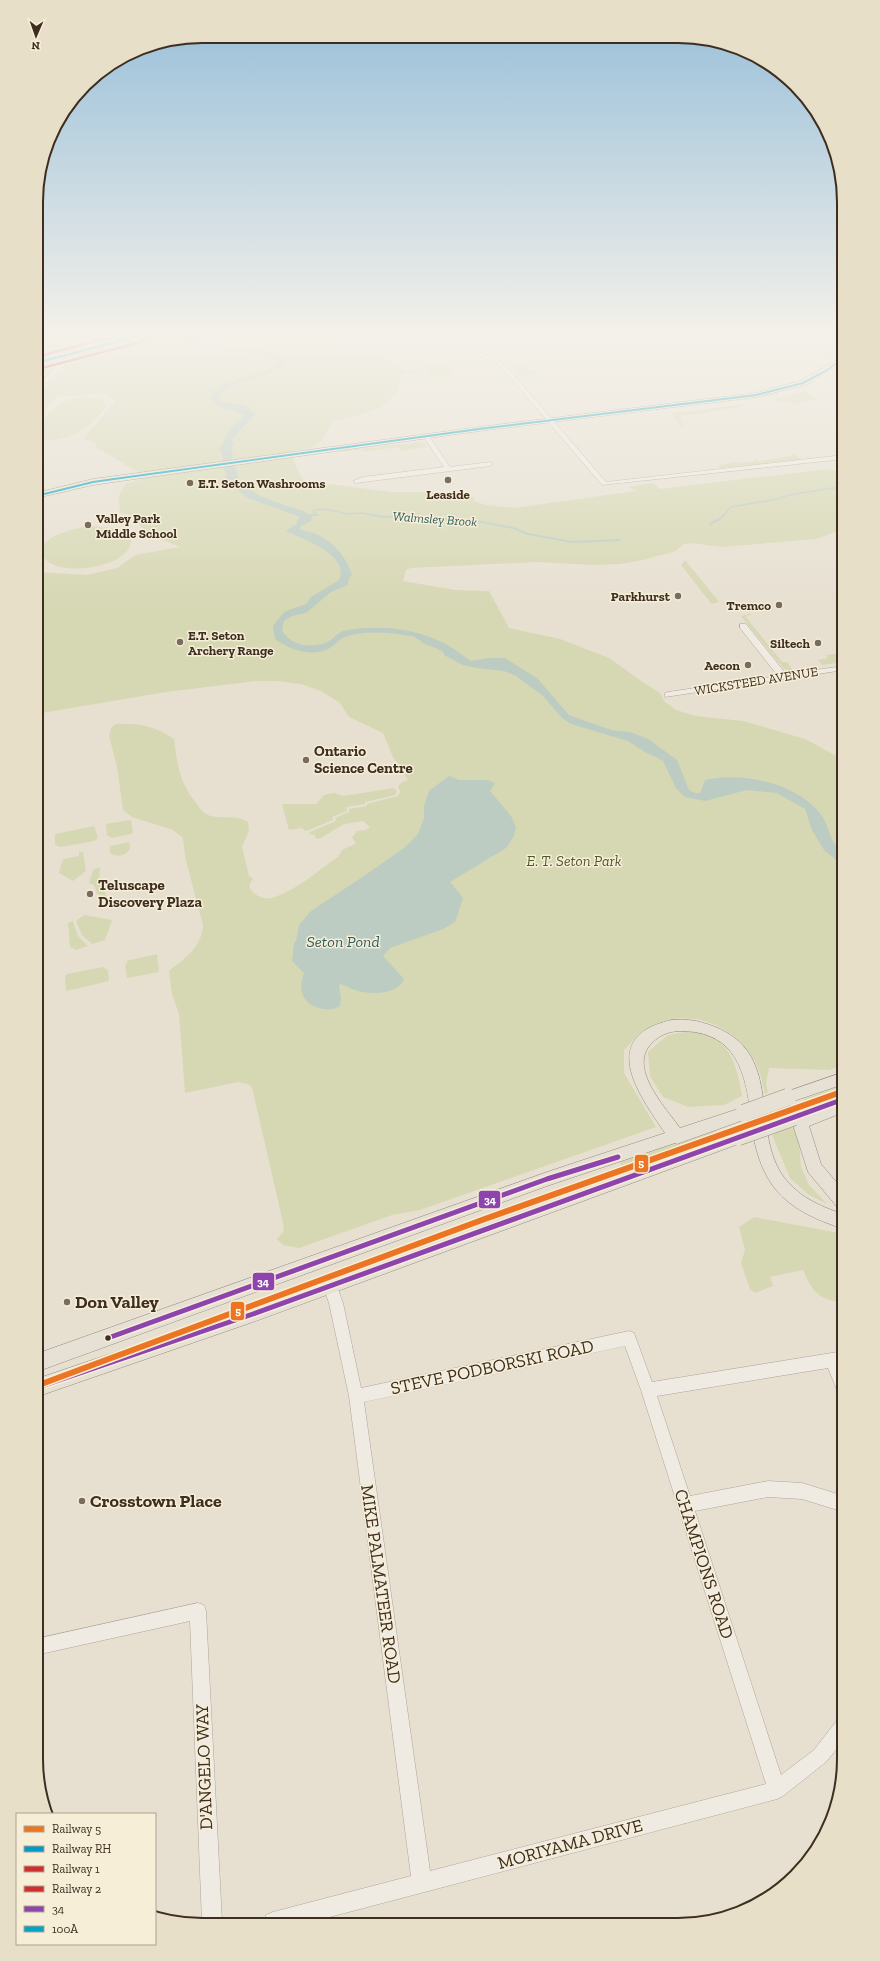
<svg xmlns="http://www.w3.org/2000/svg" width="880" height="1961" font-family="'Zilla Slab',serif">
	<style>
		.green { fill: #d6d7b3 }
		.water { fill: #bcccc2 }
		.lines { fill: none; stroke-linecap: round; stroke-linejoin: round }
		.stream-far1 { stroke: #bcccc2; stroke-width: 1.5 }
		.stream { stroke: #bcccc2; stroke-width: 2 }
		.minor-casing { stroke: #ada599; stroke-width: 1 }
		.major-casing { stroke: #928b80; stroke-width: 1 }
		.minor { fill: #efebe3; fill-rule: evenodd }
		.major { fill: #e6e1d4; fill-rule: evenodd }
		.major-bridge-casing { stroke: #928b80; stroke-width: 18; stroke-linecap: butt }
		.major-bridge { stroke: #e6e1d4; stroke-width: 17 }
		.bus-1-casing { stroke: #f7eed8; stroke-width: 8 }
		.bus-2-casing { stroke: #f7eed8; stroke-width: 3.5 }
		.bus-1 { stroke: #8e44ad; stroke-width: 5 }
		.bus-2 { stroke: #03a3c5; stroke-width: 2 }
		.rail-1-casing { stroke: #f7eed8; stroke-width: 9 }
		.rail-2-casing { stroke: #f7eed8; stroke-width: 4 }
		.rail-3-casing { stroke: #f7eed8; stroke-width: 4 }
		.rail-4-casing { stroke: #f7eed8; stroke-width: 4 }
		.rail-1 { stroke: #ec7524; stroke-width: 6 }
		.rail-2 { stroke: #009ac7; stroke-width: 2.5 }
		.rail-3 { stroke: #cf2e2f; stroke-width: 2.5 }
		.rail-4 { stroke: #cf2e2f; stroke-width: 2.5 }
		.poi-dot { fill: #786c5e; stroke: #f7eed8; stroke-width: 1.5 }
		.bus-dot { fill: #3d2e20; stroke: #f7eed8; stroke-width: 1.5 }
		.labels { text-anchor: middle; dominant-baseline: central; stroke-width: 3; stroke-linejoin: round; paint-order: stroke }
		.far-poi-label { font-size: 13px; font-weight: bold; fill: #3d2e20; stroke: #f7eed8; text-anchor: end }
		.far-water-label { font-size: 13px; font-style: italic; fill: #2f5d5a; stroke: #f7eed8 }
		.far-street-label { font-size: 13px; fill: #3d2e20; stroke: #f7eed8 }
		.poi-label { font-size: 15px; font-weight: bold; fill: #3d2e20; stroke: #f7eed8; text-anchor: start }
		.park-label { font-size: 15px; font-style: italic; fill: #4d5a26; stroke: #f7eed8 }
		.water-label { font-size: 16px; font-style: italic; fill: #2f5d5a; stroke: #f7eed8 }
		.near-poi-label { font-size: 18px; font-weight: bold; fill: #3d2e20; stroke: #f7eed8; text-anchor: start }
		.near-street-label { font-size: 18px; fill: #3d2e20; stroke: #f7eed8 }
		.rim { fill: none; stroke: #3d2e20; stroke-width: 2 }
		.line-badge { stroke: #f7eed8; stroke-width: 1.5 }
		.badge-label { font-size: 11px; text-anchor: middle; font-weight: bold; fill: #fff }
	</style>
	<rect width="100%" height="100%" fill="#e7e0d1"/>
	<path class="green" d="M 36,335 L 87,335 L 64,356 L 36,362 Z
		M 99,335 L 139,335 L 81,352 Z
		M 146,335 L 335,335 L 332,343 L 391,361 L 407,372 L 420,370 L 421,373 L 401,375 L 397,392 L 382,407 L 356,416 L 333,421 C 318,447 320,446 290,452 L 302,479 L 306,481 L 391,492 L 439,492 L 473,497 L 476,502 L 486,505 L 513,508 L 637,491 L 628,487 L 653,483 L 660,489 L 828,469 L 844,473 L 844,529 L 816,539 L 722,547 L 691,543 L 683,544 L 676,551 L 643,560 L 620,564 L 594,565 L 539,562 L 411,568 L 406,570 L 403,581 L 455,590 L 489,591 L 509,628 L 560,639 L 609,658 L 644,683 L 660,693 L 664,701 L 676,710 L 696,716 L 743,721 L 805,739 L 844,760 L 844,1065 L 829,1070 L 769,1068 L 766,1083 L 768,1093 L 765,1094 C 762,1081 760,1068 752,1057 C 730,1021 680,1005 644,1031 C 636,1036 630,1044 624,1050 L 624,1073 L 656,1127 L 420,1210 L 392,1215 L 299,1248 L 283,1245 L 277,1239 L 283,1232 L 284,1227 L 252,1087 L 247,1084 L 238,1082 L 185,1093 L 179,1014 L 172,994 L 169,971 C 185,958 202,947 203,925 L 185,857 L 183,838 L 173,830 L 132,817 L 123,810 L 117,766 L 109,736 L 111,728 L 115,724 C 138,723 155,726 174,739 C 178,767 178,779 196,803 C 200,808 204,815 211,816 C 222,819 238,815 248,822 L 249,831 L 242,847 L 249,876 L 253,878 L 249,886 C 253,896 265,901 275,897 C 298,889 319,870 338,857 L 342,850 L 355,844 L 355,842 L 352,838 L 357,831 L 366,830 L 370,827 L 363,821 L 344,824 L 321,838 L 316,839 L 315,835 L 309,834 L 310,832 L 336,821 L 335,818 L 349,812 L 349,809 L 367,806 L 367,804 L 398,796 L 400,792 L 398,786 L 402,782 L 408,780 L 393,757 L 383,733 L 349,717 L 340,703 L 321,691 L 301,684 L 276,681 L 257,681 L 166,692 L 36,714 L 36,572 L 86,575 L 117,568 L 135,555 L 180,547 L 148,534 L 130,515 L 120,513 L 119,496 L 125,484 L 148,477 L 146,472 L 136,471 L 97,448 L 94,442 L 83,439 L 115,402 L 106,393 L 56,397 L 36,420 L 36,398 L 71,362 L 80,355 L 60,360 L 36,384 L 36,364 Z
		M 439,364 L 454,368 L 454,372 C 446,377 434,377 425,373 L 429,372 L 428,369 L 424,369 L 429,365 Z
		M 518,366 L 527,367 L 526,368 L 528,371 L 535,370 L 539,372 C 534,376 527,375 521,377 L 513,368 Z
		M 806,391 L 817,400 L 799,402 L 800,404 L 794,405 L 789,401 L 777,403 L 773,400 Z
		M 775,392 L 780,394 L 754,399 L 670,408 Z
		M 87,397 L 102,399 L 106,406 C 92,427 62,449 36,436 L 36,426 C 53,410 62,397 87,397 Z
		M 747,404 L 749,405 L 741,406 L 742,407 L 707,412 L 708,414 L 705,413 L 679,416 L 682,422 L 680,423 L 685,427 L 689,428 L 681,427 L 672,413 Z
		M 422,442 L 427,446 L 422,448 L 400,451 L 398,447 L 364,452 L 363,450 L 330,452 Z
		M 794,454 L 800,458 L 800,460 L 722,468 L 717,466 L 735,462 L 737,463 L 756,461 L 755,459 L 757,459 L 759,461 L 792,456 L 791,455 Z
		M 88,526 C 101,526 146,529 126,552 C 112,569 59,576 44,558 C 28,539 77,528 88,526 Z
		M 684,561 L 686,561 L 719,602 L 711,604 L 710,602 L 681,565 Z
		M 750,614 L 751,615 L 745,616 L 782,662 L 787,662 L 794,672 L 784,669 L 741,616 Z
		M 844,653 L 844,659 L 837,663 L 822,665 L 818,660 L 828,658 L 826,655 Z
		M 393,788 L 397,791 L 395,795 L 365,802 L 365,804 L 346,807 L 347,811 L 332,817 L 333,820 L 306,831 L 301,828 L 289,830 L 282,804 L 316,804 L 324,795 L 334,793 L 344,796 Z
		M 131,820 L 133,833 L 131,834 L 112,838 L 107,835 L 106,824 Z
		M 94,826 L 98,838 L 94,841 L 61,847 L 55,845 L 55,834 Z
		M 129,842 L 130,849 C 124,856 119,858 110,853 L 110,846 Z
		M 79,852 L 83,852 L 86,871 L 73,881 L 59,873 L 62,862 L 64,859 L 79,856 Z
		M 100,867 L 99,883 L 108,898 L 97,894 L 94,885 L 89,883 L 93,870 Z
		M 84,915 L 112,920 L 105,940 L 92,944 L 82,935 L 76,921 Z
		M 73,921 L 78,936 L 88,946 L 76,950 L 70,947 L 68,923 Z
		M 157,954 L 159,972 L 127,978 L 125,965 L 128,962 L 126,961 Z
		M 103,967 L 108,970 L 109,981 L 66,991 L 65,976 L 67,974 Z
		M 691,1031 C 697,1033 706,1034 712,1037 C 734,1049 738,1073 742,1096 L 724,1105 L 688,1107 L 663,1097 L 650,1076 L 648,1052 L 668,1035 Z
		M 844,1085 L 844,1092 L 808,1105 L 803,1099 Z
		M 787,1128 L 798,1128 L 801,1167 L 809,1185 L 827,1204 L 809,1195 L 790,1178 L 772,1135 Z
		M 715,1129 L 721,1137 L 625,1172 L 619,1162 Z
		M 754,1217 L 844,1234 L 844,1287 L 836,1288 L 840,1302 C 817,1299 812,1290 803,1270 L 770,1277 L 773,1286 L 755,1293 L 750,1289 L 741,1263 L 745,1250 L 739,1227 Z"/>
	<path class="water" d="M 167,335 L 176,335 L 225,349 L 266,350 L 274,353 L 286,360 L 284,361 L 287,365 L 286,366 L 266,375 L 234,384 L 231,388 L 218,395 L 220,401 C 232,405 248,401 255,415 L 232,439 L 234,444 L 231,448 C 236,457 227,463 236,469 L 239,482 C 249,491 264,498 278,503 C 290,508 302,508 312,517 L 311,521 L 300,527 L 300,529 C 306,532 313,532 318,535 C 335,543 347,558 352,575 L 349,578 L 348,585 L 331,592 L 306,613 L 292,616 L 284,621 L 282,630 C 286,638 295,644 304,645 C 313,646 324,645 331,640 C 335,636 338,633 343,631 C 377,624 416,628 446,644 C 455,649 463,656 471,661 L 489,658 L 505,658 L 537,678 L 569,715 L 611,730 L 630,732 L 648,739 L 677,760 L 689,790 L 695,793 L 700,793 L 705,780 C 742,772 793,782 819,812 C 831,826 827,840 844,854 L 844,864 L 836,860 L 824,850 L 812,830 L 805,809 L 777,793 L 747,790 L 705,801 L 685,797 L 676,788 L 663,761 L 656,757 L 645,752 L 628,741 L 571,724 L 562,718 L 543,696 L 516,676 L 504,671 L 477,668 L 463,665 L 444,655 L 444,653 C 439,648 431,647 425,644 C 421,642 416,637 412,636 C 391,633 368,630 348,636 C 340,638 336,644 330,648 C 313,658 290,650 275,639 L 273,626 L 284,612 L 306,604 L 311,597 L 339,580 C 349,553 303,540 286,531 L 296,524 L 299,518 L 298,516 L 248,498 L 227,482 L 226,478 L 227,474 L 221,465 L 223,456 L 219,449 L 231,428 L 245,415 L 217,406 L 210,398 C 220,373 269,380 277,362 L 261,352 L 228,352 L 189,344 Z
		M 449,776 L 459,780 L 487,780 L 495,783 L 490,791 L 511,816 L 516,827 L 514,836 L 506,848 L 450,882 L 463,898 L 455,922 L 443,929 L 390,948 L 383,956 L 404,979 C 398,995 369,995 355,990 C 350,989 346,985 340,984 L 339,987 L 341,999 L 340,1006 C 328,1014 305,1007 302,992 C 300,985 302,979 304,973 L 292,961 L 294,943 L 296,941 L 299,925 L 311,911 L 364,876 L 404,848 L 418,834 L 424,818 L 424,806 L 429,791 Z"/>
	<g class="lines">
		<path class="stream-far1" d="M 307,515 L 317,515 L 313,512 L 315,510 L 325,509 L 348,514 L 362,513 L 377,516
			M 723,516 L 731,507 L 778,499 L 789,495 L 832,488 L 844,488"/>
		<path class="stream" d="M 307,515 L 317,515
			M 372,515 L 385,517 L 399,516 L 414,519 L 435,518 L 476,521 L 513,528 L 528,534 L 572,542 L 620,540
			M 710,524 L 720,519 L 724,515"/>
		<g class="minor-casing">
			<path id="minor" d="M 437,335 L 444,335 L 499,361 L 507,367 L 606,482 L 844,455 L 844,459 L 602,485 L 503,369 L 495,363 Z
				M 763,335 L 772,335 L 844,354 L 844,358 Z
				M 426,434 L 428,435 L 450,467 L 490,462 L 493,464 L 490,466 L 356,483 L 353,481 L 363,477 L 444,467 L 423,436 Z
				M 740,624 L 746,624 L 786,674 L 844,666 L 844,670 L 665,697 L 665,693 L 668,692 L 778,676 L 740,628 Z
				M 330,1280 L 335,1281 L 343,1303 L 361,1388 L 629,1331 L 634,1333 L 652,1382 L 844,1351 L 844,1365 L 841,1366 L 844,1372 L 844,1397 L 839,1395 L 828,1368 L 657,1396 L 690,1496 L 768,1481 L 802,1483 L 844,1496 L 844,1512 L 802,1499 L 768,1497 L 695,1511 L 781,1775 L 814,1750 L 838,1719 L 844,1716 L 844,1740 L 826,1762 L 783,1796 L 777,1799 L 307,1923 L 264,1922 L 266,1915 L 273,1912 L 411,1876 L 349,1396 L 329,1303 L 323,1286 L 325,1281 ZM 625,1346 L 641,1390 L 766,1784 L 430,1871 L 364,1402 Z
				M 198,1603 L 204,1605 L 206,1611 L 222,1922 L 202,1922 L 190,1621 L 36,1655 L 36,1639 Z"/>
		</g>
		<g class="major-casing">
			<path id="major" d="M 89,335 L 96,335 L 36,393 L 36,386 Z
				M 844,356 L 844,361 L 806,385 L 756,397 L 479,431 L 114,482 L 93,485 L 36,498 L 36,493 L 93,479 L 479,427 L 756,393 L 800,381 Z
				M 672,1020 C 689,1018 704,1022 720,1029 C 781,1058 752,1126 781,1173 C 795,1195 820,1207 844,1214 L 844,1229 C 779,1208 759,1183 750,1116 L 749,1118 L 677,1144 L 675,1143 L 547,1186 L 36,1372 L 36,1354 L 547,1172 L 665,1133 C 638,1094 597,1036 672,1020 ZM 678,1031 C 730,1030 744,1063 750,1109 L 744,1107 L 680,1128 C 665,1107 626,1066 653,1042 C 660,1035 668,1032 678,1031 Z
				M 844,1072 L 844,1084 L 788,1103 L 783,1101 L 780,1097 L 783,1093 Z
				M 844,1099 L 844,1112 L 809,1126 L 821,1164 L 844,1191 L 844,1210 L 838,1208 L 808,1172 L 793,1125 L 798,1116 Z
				M 738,1130 L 744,1132 L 746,1137 L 744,1142 L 253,1322 L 36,1397 L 36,1379 L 253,1306 Z"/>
		</g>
		<use href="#minor" class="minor"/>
		<use href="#major" class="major"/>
		<g class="major-bridge-casing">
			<path id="major-bridge" d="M 744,1113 L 788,1097
				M 738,1137 L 794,1117"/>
		</g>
		<use href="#major-bridge" class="major-bridge"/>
		<g class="bus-1-casing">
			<path id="bus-1" d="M 108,1338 L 547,1179 L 618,1157
				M 36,1388 L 253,1314 L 844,1099"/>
		</g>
		<g class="bus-2-casing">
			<path id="bus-2" d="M 36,496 L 93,482 L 114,479 L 479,429 L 756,395 L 803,383 L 827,370 L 844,358"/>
		</g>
		<use href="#bus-1" class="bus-1"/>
		<use href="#bus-2" class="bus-2"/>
		<g class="rail-1-casing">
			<path id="rail-1" d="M 36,1386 L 482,1220 L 844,1091"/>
		</g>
		<g class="rail-2-casing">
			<path id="rail-2" d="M 36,363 L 142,335"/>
		</g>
		<g class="rail-3-casing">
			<path id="rail-3" d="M 38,369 L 145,341"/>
		</g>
		<g class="rail-4-casing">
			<path id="rail-4" d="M 36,357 L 118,335"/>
		</g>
		<use href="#rail-1" class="rail-1"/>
		<use href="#rail-2" class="rail-2"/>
		<use href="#rail-3" class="rail-3"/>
		<use href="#rail-4" class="rail-4"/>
	</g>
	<linearGradient id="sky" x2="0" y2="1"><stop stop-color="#96bed9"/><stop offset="0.55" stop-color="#f4f1ea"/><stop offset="1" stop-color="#f4f1ea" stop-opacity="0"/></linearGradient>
	<rect width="880" height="610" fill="url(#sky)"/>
	<g class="poi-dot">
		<circle cx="448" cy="480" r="4"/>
		<circle cx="190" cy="483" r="4"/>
		<circle cx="88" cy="525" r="4"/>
		<circle cx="678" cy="596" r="4"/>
		<circle cx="779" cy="605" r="4"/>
		<circle cx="180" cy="642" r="4"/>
		<circle cx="818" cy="643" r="4"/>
		<circle cx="748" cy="665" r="4"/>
		<circle cx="306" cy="760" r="4"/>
		<circle cx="90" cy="894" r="4"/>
		<circle cx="67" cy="1302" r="4"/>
		<circle cx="82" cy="1501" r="4"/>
	</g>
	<circle class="bus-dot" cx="108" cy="1338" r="3.5"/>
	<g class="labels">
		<g class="far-poi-label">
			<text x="198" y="483" text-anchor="start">E.T. Seton Washrooms</text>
			<text x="448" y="494" text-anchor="middle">Leaside</text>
			<text x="96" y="518" text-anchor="start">Valley Park<tspan x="96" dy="15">Middle School</tspan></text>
			<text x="670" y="596">Parkhurst</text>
			<text x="771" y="605">Tremco</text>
			<text x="188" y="635" text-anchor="start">E.T. Seton<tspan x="188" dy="15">Archery Range</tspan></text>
			<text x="810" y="643">Siltech</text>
			<text x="740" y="665">Aecon</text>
		</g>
		<g class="far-water-label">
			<text transform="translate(435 519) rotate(4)">Walmsley Brook</text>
		</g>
		<g class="far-street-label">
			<text transform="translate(756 681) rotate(-9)">WICKSTEED AVENUE</text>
		</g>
		<g class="poi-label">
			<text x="314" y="751">Ontario<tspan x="314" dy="17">Science Centre</tspan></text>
			<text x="98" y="885">Teluscape<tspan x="98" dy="17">Discovery Plaza</tspan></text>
		</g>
		<g class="park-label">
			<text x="574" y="861">E. T. Seton Park</text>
		</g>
		<g class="water-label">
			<text x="343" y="941">Seton Pond</text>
		</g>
		<g class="near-poi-label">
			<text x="75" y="1302">Don Valley</text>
			<text x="90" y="1501">Crosstown Place</text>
		</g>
		<g class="near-street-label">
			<text transform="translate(492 1367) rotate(-12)">STEVE PODBORSKI ROAD</text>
			<text transform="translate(704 1564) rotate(72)">CHAMPIONS ROAD</text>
			<text transform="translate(381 1584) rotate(82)">MIKE PALMATEER ROAD</text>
			<text transform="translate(204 1767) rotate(-92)">D'ANGELO WAY</text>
			<text transform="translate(570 1844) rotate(-15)">MORIYAMA DRIVE</text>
		</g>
	</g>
	<path d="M0 0H880V1961H0ZM202 43H678A159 159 0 0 1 837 202V1759A159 159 0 0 1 678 1918H202A159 159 0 0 1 43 1759V202A159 159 0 0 1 202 43Z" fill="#e8dfc9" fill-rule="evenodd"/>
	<path class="rim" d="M202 43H678A159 159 0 0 1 837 202V1759A159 159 0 0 1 678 1918H202A159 159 0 0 1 43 1759V202A159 159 0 0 1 202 43Z"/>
	<g class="line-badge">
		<rect x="634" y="1154" width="15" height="19" rx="4" fill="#ec7524"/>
		<rect x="478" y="1190" width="23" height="19" rx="4" fill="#8e44ad"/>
		<rect x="252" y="1272" width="23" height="19" rx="4" fill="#8e44ad"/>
		<rect x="230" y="1301" width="15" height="20" rx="4" fill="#ec7524"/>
	</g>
	<g class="badge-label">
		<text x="641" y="1167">5</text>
		<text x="490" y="1204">34</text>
		<text x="263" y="1286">34</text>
		<text x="238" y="1315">5</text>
	</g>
	<rect x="16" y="1813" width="140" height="132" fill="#f7eed8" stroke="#ada18e"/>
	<rect x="24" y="1826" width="20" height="6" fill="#ec7524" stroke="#ada18e"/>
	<text x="52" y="1833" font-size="12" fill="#3d2e20">Railway 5</text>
	<rect x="24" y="1846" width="20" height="6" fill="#009ac7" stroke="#ada18e"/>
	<text x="52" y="1853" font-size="12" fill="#3d2e20">Railway RH</text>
	<rect x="24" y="1866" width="20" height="6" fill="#cf2e2f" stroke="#ada18e"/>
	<text x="52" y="1873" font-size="12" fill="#3d2e20">Railway 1</text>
	<rect x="24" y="1886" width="20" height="6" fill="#cf2e2f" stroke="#ada18e"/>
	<text x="52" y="1893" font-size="12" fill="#3d2e20">Railway 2</text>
	<rect x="24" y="1906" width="20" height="6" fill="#8e44ad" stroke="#ada18e"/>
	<text x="52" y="1913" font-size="12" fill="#3d2e20">34</text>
	<rect x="24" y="1926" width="20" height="6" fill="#03a3c5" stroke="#ada18e"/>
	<text x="52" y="1933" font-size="12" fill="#3d2e20">100A</text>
	<g transform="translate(36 36) rotate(182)" stroke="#f7eed8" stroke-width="3" paint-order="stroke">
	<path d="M0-3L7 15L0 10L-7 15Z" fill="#3d2e20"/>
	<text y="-6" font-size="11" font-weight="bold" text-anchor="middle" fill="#3d2e20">N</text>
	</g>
</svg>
